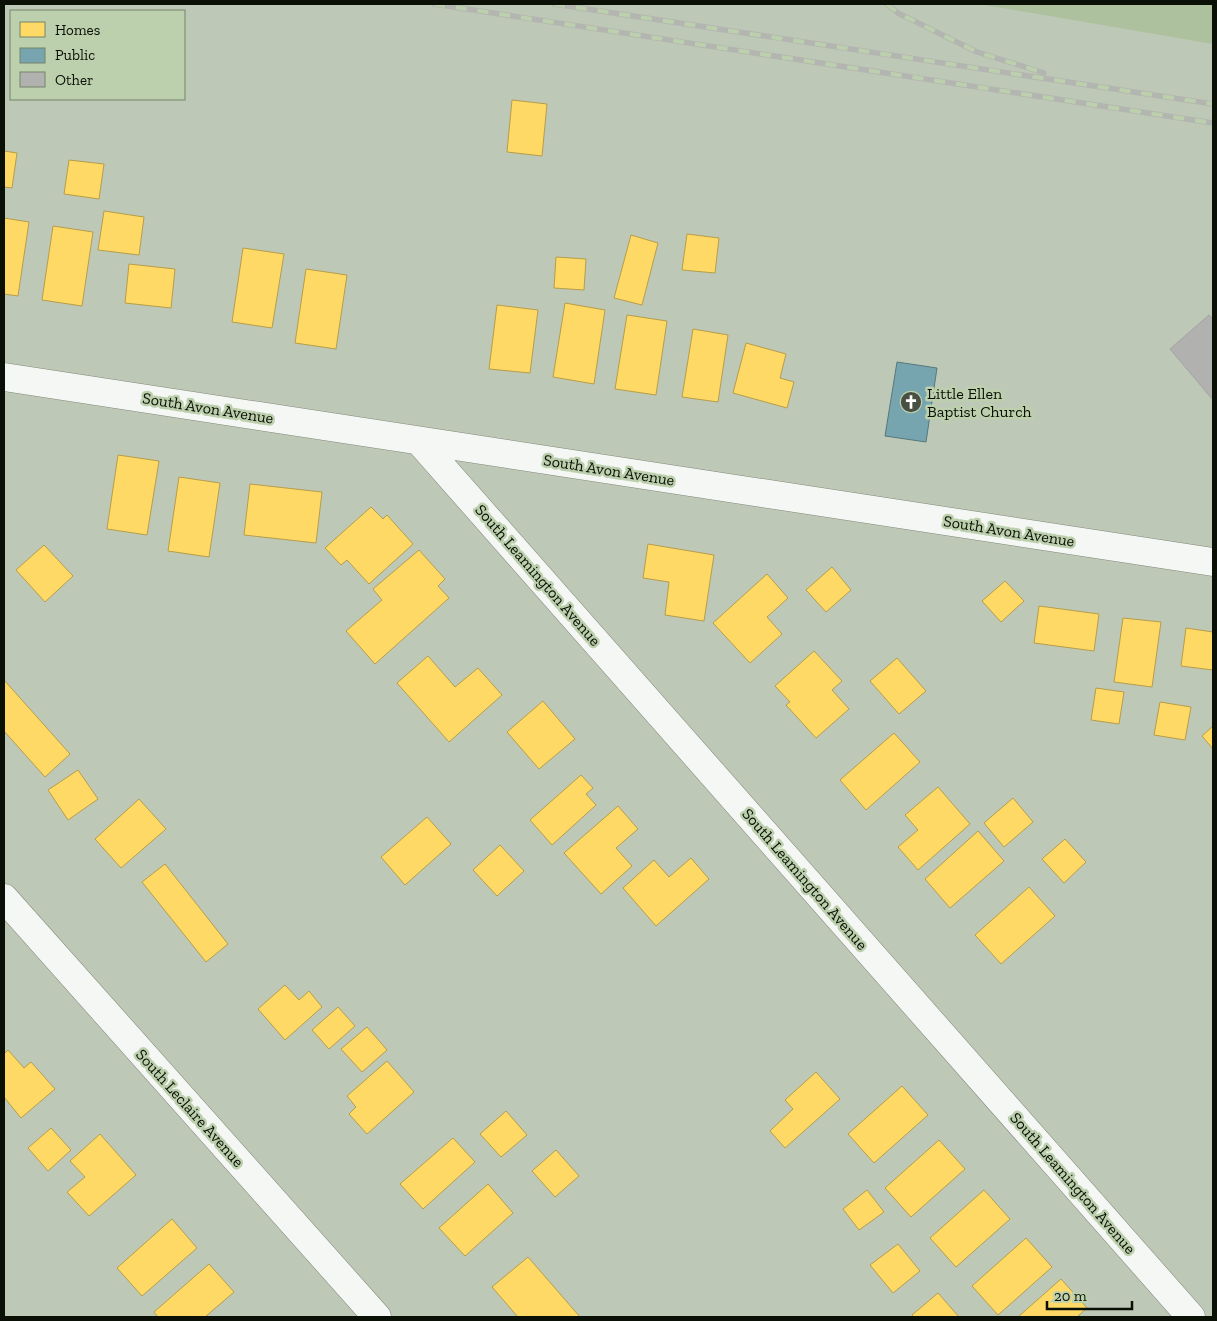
<svg xmlns="http://www.w3.org/2000/svg" width="1217" height="1321" font-family="'Zilla Slab',serif">
	<style>
		.green { fill: #aec19e }
		.homes { fill: #ffd966; stroke: #b69d49 }
		.public { fill: #76a5af; stroke: #56787c }
		.building { fill: #b1b2b0; stroke: #a3a4a2 }
		.lines { fill: none; stroke-linecap: round; stroke-linejoin: round }
		.minor-casing { stroke: #80887a; stroke-width: 29 }
		.minor { stroke: #f5f7f4; stroke-width: 28 }
		.rail-casing { stroke: #b3b5b1; stroke-width: 5.5 }
		.rail { stroke: #bdd0ae; stroke-width: 4; stroke-dasharray: 11; stroke-linecap: butt }
		.labels { text-anchor: middle; dominant-baseline: central; stroke-width: 5; stroke-linejoin: round; paint-order: stroke }
		.poi-label { font-size: 16px; fill: #0a1005; stroke: #bdd0ae; text-anchor: start }
		.street-label { font-size: 16px; fill: #0a1005; stroke: #bdd0ae }
	</style>
	<rect width="100%" height="100%" fill="#bec8b6"/>
	<path class="green" d="M 979,4 L 1213,4 L 1213,44 Z"/>
	<path class="homes" d="M 512,100 L 547,104 L 542,156 L 507,152 Z
		M 4,151 L 17,153 L 12,188 L 4,187 Z
		M 69,160 L 104,164 L 99,199 L 64,194 Z
		M 104,211 L 144,217 L 139,255 L 98,250 Z
		M 4,218 L 29,222 L 18,296 L 4,294 Z
		M 53,226 L 93,232 L 82,306 L 42,300 Z
		M 687,234 L 719,238 L 715,273 L 682,270 Z
		M 631,235 L 658,243 L 642,305 L 614,298 Z
		M 243,248 L 284,254 L 272,328 L 232,322 Z
		M 556,257 L 586,259 L 584,290 L 554,288 Z
		M 129,264 L 175,269 L 171,308 L 125,303 Z
		M 306,269 L 347,275 L 336,349 L 295,343 Z
		M 565,303 L 605,310 L 594,384 L 553,377 Z
		M 497,305 L 538,310 L 530,373 L 489,369 Z
		M 627,315 L 667,321 L 656,395 L 615,389 Z
		M 693,329 L 728,335 L 718,402 L 682,397 Z
		M 746,343 L 786,354 L 780,378 L 794,382 L 787,408 L 733,393 Z
		M 118,455 L 159,461 L 147,535 L 107,529 Z
		M 179,477 L 220,483 L 209,557 L 168,551 Z
		M 250,484 L 322,492 L 316,543 L 244,535 Z
		M 371,507 L 383,519 L 387,515 L 413,544 L 369,584 L 347,560 L 341,565 L 325,548 Z
		M 648,544 L 714,555 L 704,621 L 665,615 L 669,582 L 643,578 Z
		M 44,545 L 73,576 L 45,602 L 16,570 Z
		M 419,550 L 445,579 L 438,586 L 449,598 L 375,664 L 346,631 L 382,600 L 373,589 Z
		M 832,567 L 851,590 L 826,612 L 806,590 Z
		M 767,574 L 788,598 L 767,617 L 782,634 L 750,663 L 713,623 Z
		M 1005,581 L 1024,601 L 1001,622 L 982,601 Z
		M 1039,606 L 1099,614 L 1094,651 L 1034,643 Z
		M 1123,618 L 1161,622 L 1152,687 L 1114,682 Z
		M 1186,628 L 1213,632 L 1213,670 L 1181,666 Z
		M 814,651 L 842,681 L 832,690 L 849,709 L 816,738 L 786,705 L 790,702 L 775,686 Z
		M 428,656 L 455,687 L 478,668 L 502,695 L 449,742 L 397,683 Z
		M 897,658 L 926,691 L 899,714 L 870,681 Z
		M 4,680 L 70,754 L 45,777 L 4,731 Z
		M 1096,688 L 1124,692 L 1119,724 L 1091,720 Z
		M 543,701 L 575,739 L 539,769 L 507,732 Z
		M 1160,702 L 1191,707 L 1185,740 L 1154,735 Z
		M 1213,726 L 1213,749 L 1202,736 Z
		M 894,733 L 920,762 L 866,810 L 840,780 Z
		M 78,770 L 98,799 L 68,820 L 48,790 Z
		M 581,775 L 593,788 L 586,794 L 596,805 L 552,845 L 530,820 Z
		M 938,787 L 970,824 L 918,870 L 898,847 L 918,830 L 905,815 Z
		M 1013,798 L 1033,822 L 1004,847 L 984,823 Z
		M 139,799 L 166,829 L 121,868 L 95,839 Z
		M 618,806 L 638,829 L 616,848 L 632,866 L 601,894 L 564,853 Z
		M 427,817 L 451,844 L 405,885 L 381,857 Z
		M 978,831 L 1004,861 L 950,908 L 925,879 Z
		M 1065,839 L 1086,862 L 1064,883 L 1042,859 Z
		M 500,845 L 524,871 L 497,896 L 473,870 Z
		M 691,858 L 709,879 L 656,926 L 623,888 L 654,860 L 669,877 Z
		M 165,864 L 228,944 L 206,962 L 142,882 Z
		M 1029,887 L 1055,916 L 1001,964 L 975,935 Z
		M 285,985 L 299,1000 L 309,991 L 322,1007 L 285,1040 L 258,1009 Z
		M 338,1007 L 355,1026 L 329,1049 L 312,1030 Z
		M 367,1027 L 387,1050 L 362,1072 L 341,1049 Z
		M 8,1050 L 24,1068 L 31,1062 L 55,1089 L 21,1118 L 4,1097 L 4,1054 Z
		M 387,1061 L 414,1092 L 367,1134 L 349,1114 L 356,1107 L 347,1096 Z
		M 816,1072 L 840,1099 L 785,1148 L 770,1131 L 793,1109 L 785,1100 Z
		M 902,1086 L 928,1115 L 874,1163 L 848,1134 Z
		M 506,1111 L 527,1135 L 501,1157 L 480,1134 Z
		M 51,1128 L 71,1150 L 48,1171 L 28,1148 Z
		M 100,1134 L 136,1175 L 89,1216 L 67,1192 L 85,1177 L 70,1161 Z
		M 453,1138 L 475,1162 L 423,1209 L 400,1184 Z
		M 939,1140 L 965,1169 L 911,1217 L 885,1188 Z
		M 556,1150 L 579,1176 L 555,1197 L 532,1171 Z
		M 488,1184 L 513,1213 L 465,1256 L 439,1228 Z
		M 867,1190 L 884,1212 L 859,1230 L 843,1209 Z
		M 984,1190 L 1010,1219 L 956,1267 L 930,1238 Z
		M 172,1219 L 197,1248 L 142,1296 L 117,1268 Z
		M 1026,1238 L 1052,1267 L 998,1315 L 972,1286 Z
		M 898,1244 L 920,1271 L 893,1293 L 870,1265 Z
		M 528,1257 L 580,1317 L 518,1317 L 492,1287 Z
		M 209,1264 L 234,1292 L 205,1317 L 158,1317 L 154,1312 Z
		M 1061,1279 L 1087,1308 L 1078,1316 L 1079,1317 L 1018,1317 Z
		M 938,1293 L 959,1317 L 914,1317 L 912,1315 Z"/>
	<path class="public" d="M 897,362 L 937,368 L 926,442 L 885,436 Z"/>
	<path class="building" d="M 1209,315 L 1213,319 L 1213,400 L 1170,349 Z"/>
	<g class="lines">
		<g class="minor-casing">
			<path id="minor" d="M 4,377 L 1213,562
				M 419,441 L 1191,1317
				M 4,898 L 377,1317"/>
		</g>
		<use href="#minor" class="minor"/>
		<g class="rail-casing">
			<path id="rail" d="M 434,4 L 1213,123
				M 554,4 L 1213,104
				M 887,4 L 898,13 L 977,52 L 1044,73"/>
		</g>
		<use href="#rail" class="rail"/>
	</g>
	<defs>
		<g id="church-disc" transform="scale(1.125)"><circle r="9.5" fill="#495043" stroke="#bdd0ae"/><path d="M-1.2-6h2.4v3.5h3.3v2.4h-3.3V6h-2.4V-.1h-3.3v-2.4h3.3Z" fill="#fff"/></g>
	</defs>
	<g fill-rule="evenodd">
		<use href="#church-disc" x="911" y="402"/>
	</g>
	<g class="labels">
		<g class="poi-label">
			<text x="927" y="393">Little Ellen<tspan x="927" dy="18">Baptist Church</tspan></text>
		</g>
		<g class="street-label">
			<text transform="translate(208 408) rotate(9)">South Avon Avenue</text>
			<text transform="translate(609 470) rotate(9)">South Avon Avenue</text>
			<text transform="translate(1009 531) rotate(9)">South Avon Avenue</text>
			<text transform="translate(538 575) rotate(49)">South Leamington Avenue</text>
			<text transform="translate(805 879) rotate(49)">South Leamington Avenue</text>
			<text transform="translate(190 1108) rotate(48)">South Leclaire Avenue</text>
			<text transform="translate(1073 1183) rotate(49)">South Leamington Avenue</text>
		</g>
	</g>
	<rect width="1217" height="1321" fill="none" stroke="#0a1005" stroke-width="10"/>
	<rect x="10" y="10" width="175" height="90" fill="#bdd0ae" stroke="#75836a"/>
	<rect x="20" y="22" width="25" height="15" fill="#ffd966" stroke="#75836a"/>
	<text x="55" y="35" font-size="15" fill="#0a1005">Homes</text>
	<rect x="20" y="48" width="25" height="15" fill="#76a5af" stroke="#75836a"/>
	<text x="55" y="60" font-size="15" fill="#0a1005">Public</text>
	<rect x="20" y="72" width="25" height="15" fill="#b1b2b0" stroke="#75836a"/>
	<text x="55" y="85" font-size="15" fill="#0a1005">Other</text>
	<path d="M1047 1301v8h85v-8" fill="none" stroke="#0a1005" stroke-width="2.5"/>
	<text x="1054" y="1301" font-size="15" fill="#0a1005" stroke="#bdd0ae" stroke-width="4" paint-order="stroke">20 m</text>
</svg>
